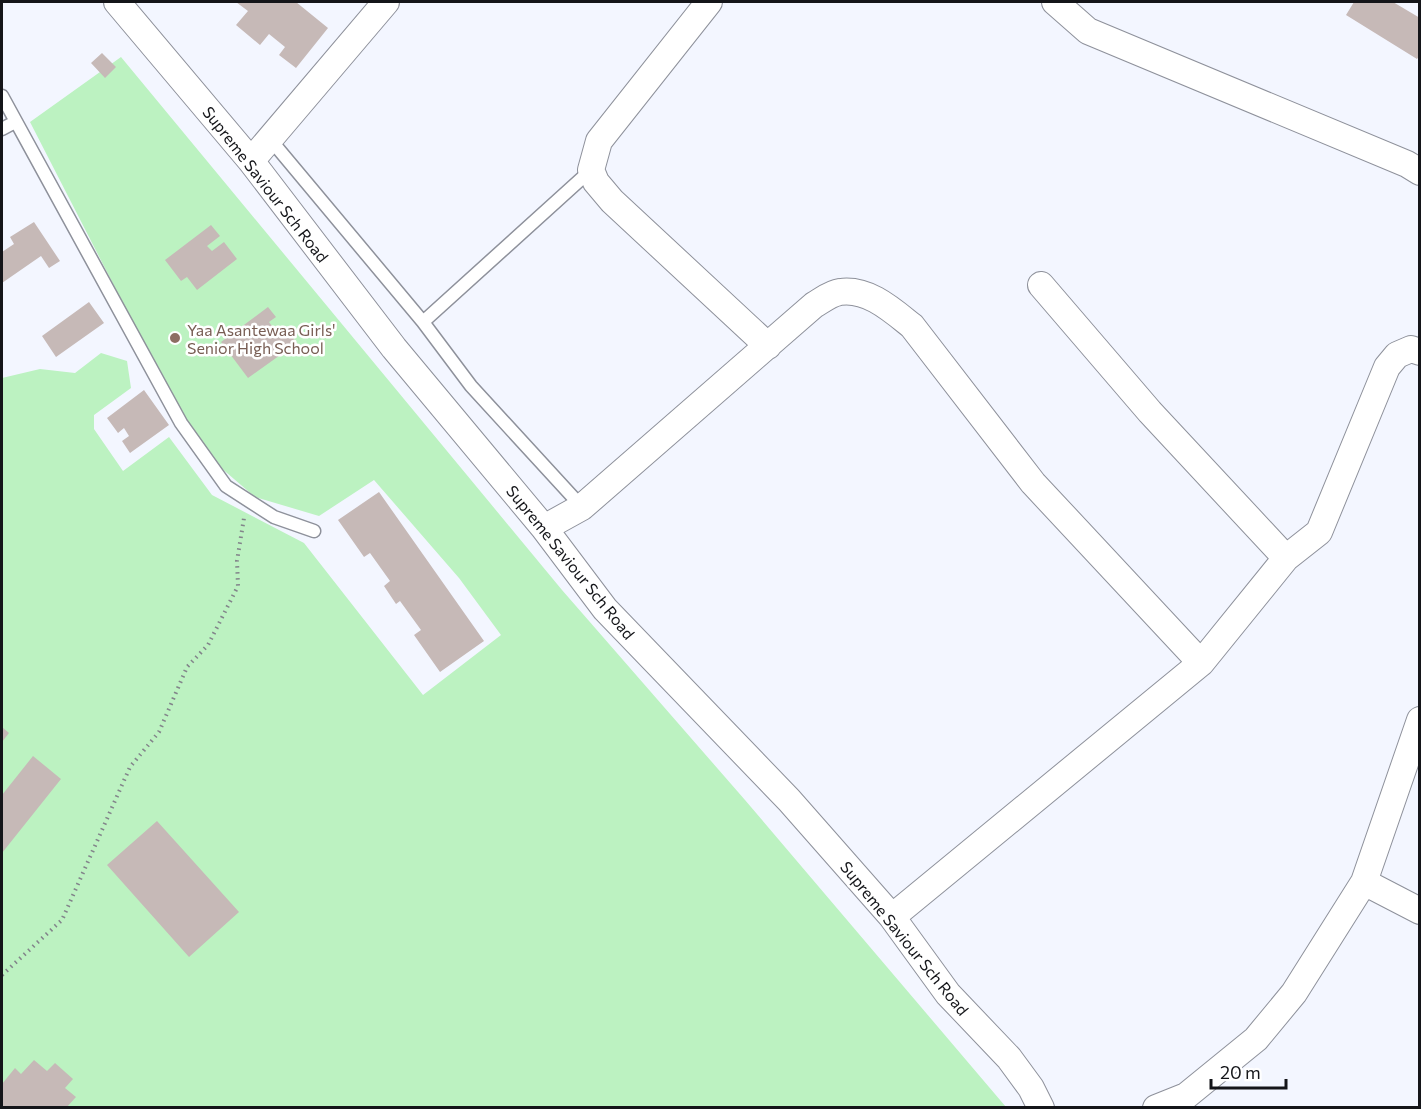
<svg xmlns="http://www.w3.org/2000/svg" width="1421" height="1109" font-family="Commissioner,sans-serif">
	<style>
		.green { fill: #bcf2c1 }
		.building { fill: #c6b9b7 }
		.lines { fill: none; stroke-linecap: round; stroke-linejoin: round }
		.lane-casing { stroke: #8e919b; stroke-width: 15 }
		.street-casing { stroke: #8e919b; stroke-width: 28 }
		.path { stroke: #82848a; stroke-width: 4; stroke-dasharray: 1.5 4.5; stroke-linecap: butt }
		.lane { stroke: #fff; stroke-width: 12 }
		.street { stroke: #fff; stroke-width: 26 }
		.education-dot { fill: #8d6e63; stroke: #fff; stroke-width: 2 }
		.labels { text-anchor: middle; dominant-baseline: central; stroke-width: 5; stroke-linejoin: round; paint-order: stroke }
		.street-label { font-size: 16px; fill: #141519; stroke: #fff }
		.education-label { font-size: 16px; fill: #785e54; stroke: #fff; text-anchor: start }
	</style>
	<rect width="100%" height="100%" fill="#f3f6ff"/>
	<path class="green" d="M 121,57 L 562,590 L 745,800 L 1006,1107 L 2,1107 L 2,378 L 40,369 L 75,373 L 101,353 L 127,361 L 131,388 L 94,415 L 94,429 L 123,471 L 169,437 L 212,495 L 304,543 L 423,695 L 501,635 L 459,578 L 374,480 L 319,516 L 255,497 L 213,461 L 167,389 L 30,122 Z"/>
	<path class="building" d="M 236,2 L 296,2 L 328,28 L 296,68 L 279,55 L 285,47 L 269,34 L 260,45 L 236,25 L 248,11 Z
		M 1354,2 L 1393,2 L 1420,18 L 1420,55 L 1417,59 L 1346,15 Z
		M 102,53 L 116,67 L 105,78 L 91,63 Z
		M 34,222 L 60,261 L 49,268 L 41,256 L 2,283 L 2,252 L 14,244 L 10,237 Z
		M 211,225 L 220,236 L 207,246 L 212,251 L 224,242 L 237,259 L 197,290 L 187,277 L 181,281 L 165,260 Z
		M 89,302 L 104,323 L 56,357 L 42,336 Z
		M 268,307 L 276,317 L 269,322 L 277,333 L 285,327 L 297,343 L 248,378 L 221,342 Z
		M 144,390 L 169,425 L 130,453 L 122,441 L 129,436 L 124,428 L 118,433 L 107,418 Z
		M 379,492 L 484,641 L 440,672 L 414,635 L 421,630 L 400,601 L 396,604 L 384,586 L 390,581 L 370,553 L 364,557 L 338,520 Z
		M 2,727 L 9,733 L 2,742 Z
		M 33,756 L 61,779 L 2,853 L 2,795 Z
		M 157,821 L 239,912 L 189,957 L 107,865 Z
		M 34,1060 L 47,1071 L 55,1063 L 73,1079 L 65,1088 L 76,1097 L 66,1108 L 2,1108 L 2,1084 L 15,1068 L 21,1074 Z"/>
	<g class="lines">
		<g class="lane-casing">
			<path id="lane" d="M 2,96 L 181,423 L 226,486 L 274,517 L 314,531
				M 2,129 L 15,122
				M 270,139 L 423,322 L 471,386 L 582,507
				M 423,322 L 591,170"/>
		</g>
		<g class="street-casing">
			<path id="street" d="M 117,2 L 251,161 L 394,348 L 544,528 L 605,609 L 789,800 L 892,917 L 948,994 L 1009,1058 L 1031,1088 L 1041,1108
				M 709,2 L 599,141 L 591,170 L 596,182 L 612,201 L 768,346
				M 1055,2 L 1088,31 L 1407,164 L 1420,172
				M 251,161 L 386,2
				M 1041,285 L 1150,412 L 1286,558
				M 544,528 L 582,507 L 814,305 C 821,301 831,293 840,292 C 868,288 892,310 912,326 L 1033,483 L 1201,663
				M 1364,882 L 1420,911
				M 892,917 L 1201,663 L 1286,558 L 1319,532 L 1387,367 L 1397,355 L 1411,349 L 1420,352
				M 1156,1108 L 1186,1096 L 1256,1039 L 1294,993 L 1364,882 L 1420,720"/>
		</g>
		<path class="path" d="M 2,975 L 62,920 L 130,767 L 159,732 L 187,667 L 208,645 L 238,586 L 237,561 L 244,518"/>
		<use href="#lane" class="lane"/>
		<use href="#street" class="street"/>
	</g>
	<circle class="education-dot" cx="175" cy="338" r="6"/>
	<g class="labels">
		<g class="street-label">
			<text transform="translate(266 184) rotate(52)">Supreme Saviour Sch Road</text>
			<text transform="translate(571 562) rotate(51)">Supreme Saviour Sch Road</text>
			<text transform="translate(905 938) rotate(51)">Supreme Saviour Sch Road</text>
		</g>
		<g class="education-label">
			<text x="187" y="329">Yaa Asantewaa Girls'<tspan x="187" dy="18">Senior High School</tspan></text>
		</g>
	</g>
	<rect width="1421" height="1109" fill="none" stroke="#141519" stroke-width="6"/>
	<path d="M1211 1079v9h75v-9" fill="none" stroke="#141519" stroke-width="3"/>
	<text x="1220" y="1079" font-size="18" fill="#141519" stroke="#ffffff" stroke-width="4.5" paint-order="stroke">20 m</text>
</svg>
